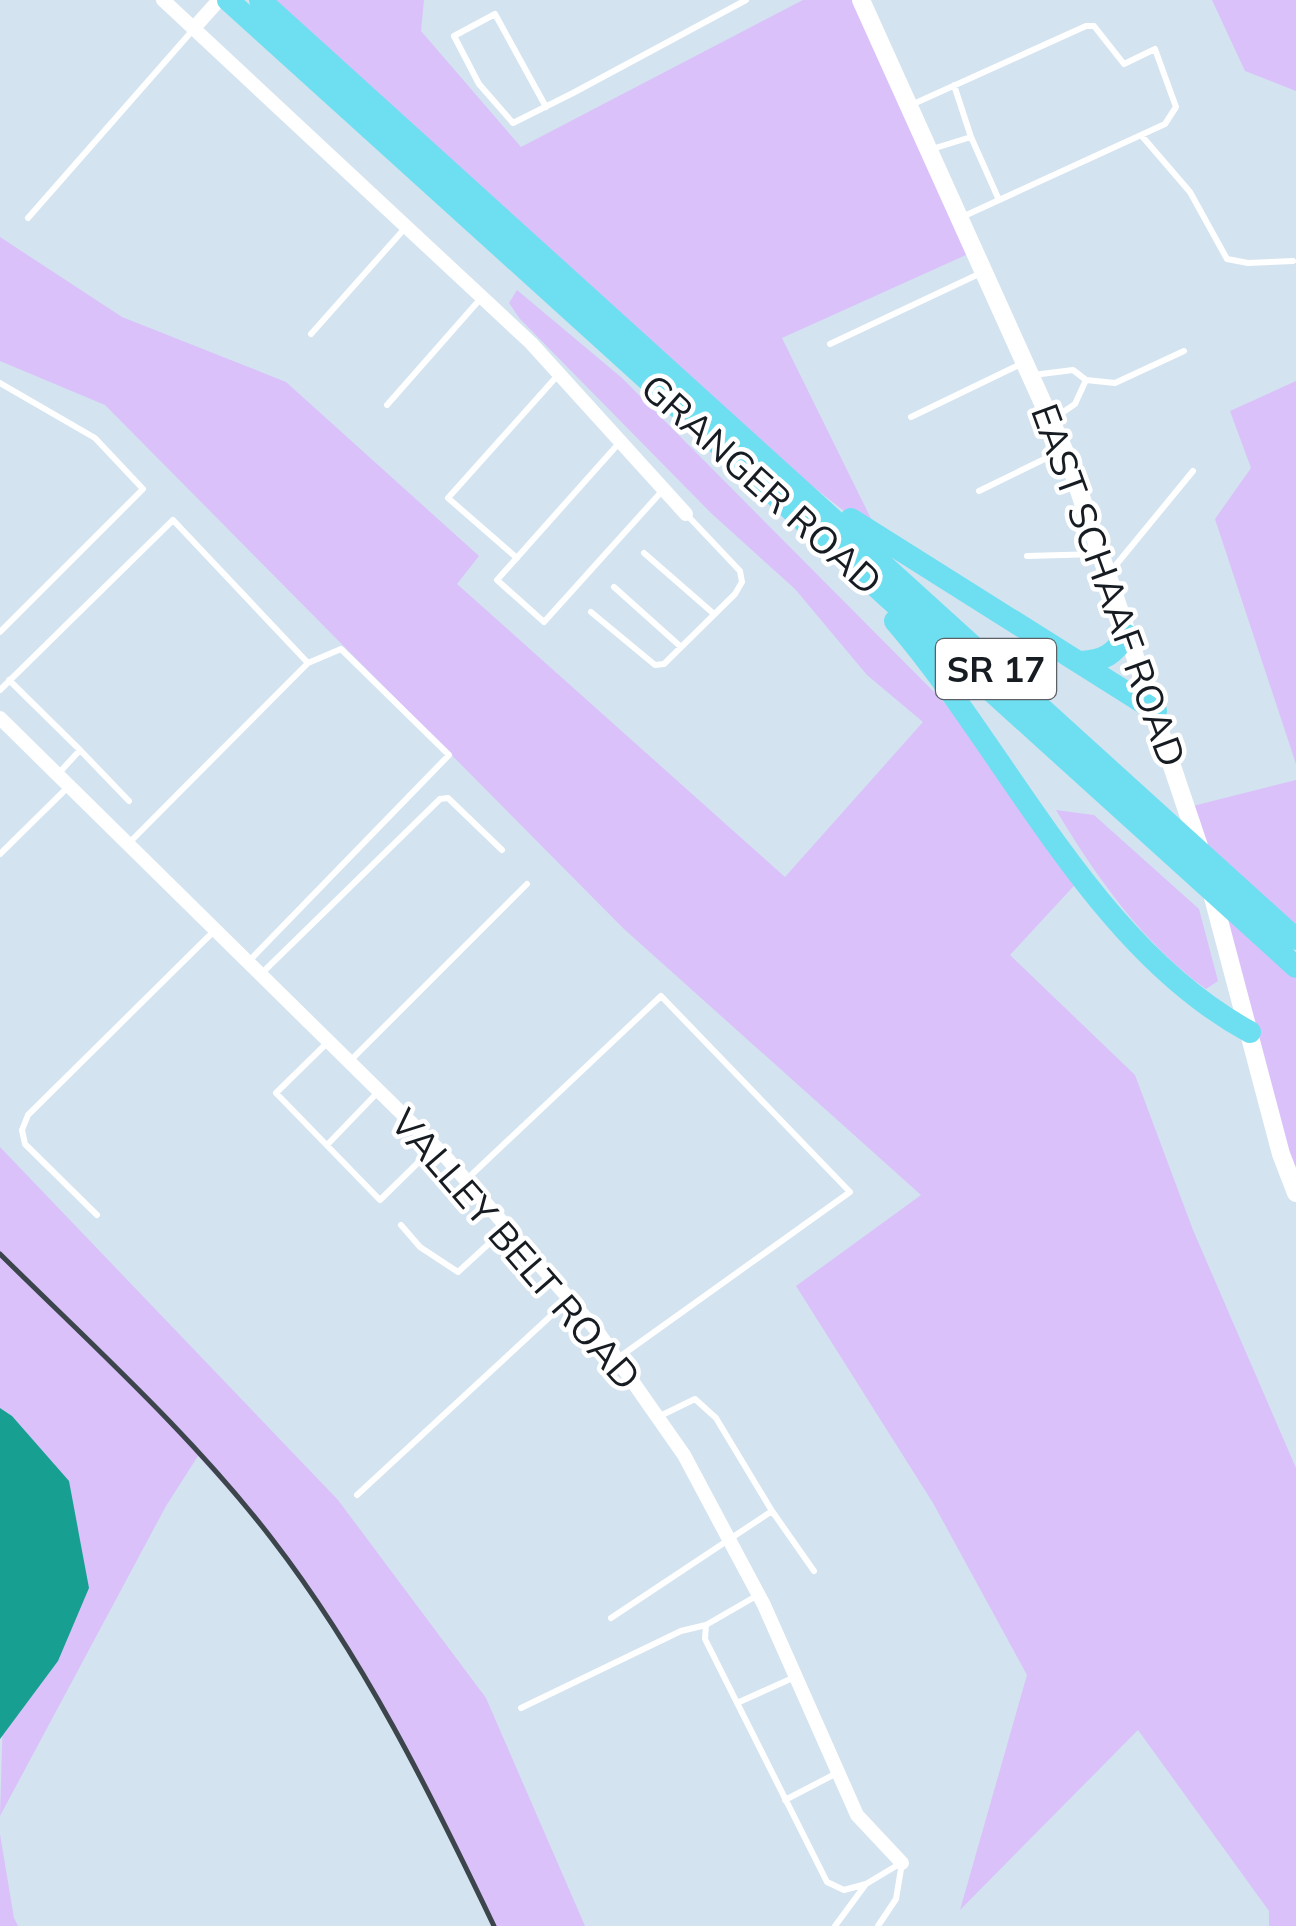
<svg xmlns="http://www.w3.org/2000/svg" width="1296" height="1926" font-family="Mulish,sans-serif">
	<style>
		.green { fill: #dbc1fa }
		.water { fill: #17a091 }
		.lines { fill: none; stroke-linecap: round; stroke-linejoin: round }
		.service { stroke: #fff; stroke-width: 6 }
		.minor { stroke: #fff; stroke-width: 14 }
		.tertiary { stroke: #fff; stroke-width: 18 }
		.primary { stroke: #6edff1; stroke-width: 22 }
		.rail { stroke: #3c454b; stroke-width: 5 }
		.labels { text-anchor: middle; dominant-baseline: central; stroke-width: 9; stroke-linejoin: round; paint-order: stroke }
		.shield { fill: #fff; stroke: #5c6064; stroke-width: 2.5 }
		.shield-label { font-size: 35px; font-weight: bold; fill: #161c21 }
		.street-label { font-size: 38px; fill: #161c21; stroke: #fff }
	</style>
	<rect width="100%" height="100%" fill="#d3e3f0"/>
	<path class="green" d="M 260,0 L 424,0 L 421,31 L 521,147 L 803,0 L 861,0 L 977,250 L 782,338 L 882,541 L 698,396 Z
		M 1212,0 L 1296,0 L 1296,91 L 1245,71 Z
		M 0,237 L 122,317 L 286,382 L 479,556 L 457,584 L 785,877 L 923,722 L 867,675 L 795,589 L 711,513 L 520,319 L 509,303 L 517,290 L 622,378 L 942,700 L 1083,876 L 1010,955 L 1135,1075 L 1193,1230 L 1296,1468 L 1296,1926 L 1269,1926 L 1269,1911 L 1138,1730 L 960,1910 L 1027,1675 L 933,1503 L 796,1286 L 921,1195 L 624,929 L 105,405 L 0,361 Z
		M 1296,381 L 1296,764 L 1215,519 L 1251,468 L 1230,411 Z
		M 1296,780 L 1296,940 L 1202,857 L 1189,807 Z
		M 1056,810 L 1094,815 L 1199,909 L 1218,981 L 1206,989 C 1144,945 1095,875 1056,810 Z
		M 1212,892 L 1296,967 L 1296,1193 Z
		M 0,1147 L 338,1500 L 486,1698 L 585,1926 L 494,1926 L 373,1687 L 272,1538 L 198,1456 L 166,1506 L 0,1816 L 12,1416 L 0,1408 Z
		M 0,1834 L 14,1918 L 18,1926 L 0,1926 Z"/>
	<path class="water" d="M 0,1408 L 12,1416 L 69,1481 L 89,1588 L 58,1661 L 0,1739 Z"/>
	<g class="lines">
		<path class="service" d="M 954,85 L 971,137
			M 911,105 L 1086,26 L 1094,26 L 1124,64 L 1155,49 L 1176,107 L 1165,124 L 962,217
			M 546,107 L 495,14 L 454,36 L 479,84 L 513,123 L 573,93 L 746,0
			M 1141,135 L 1190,192 L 1227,259 L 1248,263 L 1293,261
			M 932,149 L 971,137 L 999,200
			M 28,218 L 192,31
			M 311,334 L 406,227
			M 830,344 L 981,273
			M 1033,375 L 1073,370 L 1086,380 L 1075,404 L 1053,419
			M 1086,380 L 1115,383 L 1184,351
			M 0,383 L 95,438 L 143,489 L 0,632
			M 387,405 L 482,297
			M 911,417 L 1021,364
			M 620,442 L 497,580 L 544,622 L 663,490
			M 979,491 L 1063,450
			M 644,553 L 714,614
			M 1027,556 L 1099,554
			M 517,558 L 448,498 L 558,375
			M 1111,571 L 1193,471
			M 614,587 L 681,647
			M 591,612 L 655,665 L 664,664 L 735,594 L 742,582 L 740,571 L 687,515
			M 9,680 L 80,750
			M 0,690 L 173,520 L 308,663
			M 59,773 L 80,750 L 129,801
			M 130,842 L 308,663 L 341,649 L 449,755 L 248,962
			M 0,854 L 67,788
			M 261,974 L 440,799 L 448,798 L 502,850
			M 328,1042 L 276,1093 L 380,1200 L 434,1147
			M 350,1061 L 527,884
			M 327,1145 L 378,1092
			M 466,1180 L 661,996 L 850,1192 L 618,1358
			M 97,1215 L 25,1144 L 22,1130 L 28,1115 L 214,931
			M 401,1225 L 420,1247 L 458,1272 L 506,1228
			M 357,1495 L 568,1300
			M 772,1511 L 814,1571
			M 758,1595 L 706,1625 L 705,1639 L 827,1882 L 844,1890 L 866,1884
			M 611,1618 L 772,1511 L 716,1418 L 695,1399 L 660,1416
			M 737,1703 L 795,1677
			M 521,1708 L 681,1631 L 706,1625
			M 785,1800 L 837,1773
			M 835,1926 L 866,1884 L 901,1863
			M 878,1926 L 896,1899 L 902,1863"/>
		<path class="minor" d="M 163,0 L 531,343 L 686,514
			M 193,29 L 219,0
			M 0,718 L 444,1155 L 598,1332 L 684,1455 L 764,1605 L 857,1815 L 902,1863"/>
		<path class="tertiary" d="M 861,0 L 1069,461 L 1202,855
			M 1211,890 L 1281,1154 L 1296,1193"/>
		<path class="primary" d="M 228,0 L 1296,967
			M 260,0 L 1296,939
			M 851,519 L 1156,711
			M 895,621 C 1008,752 1094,948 1250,1032
			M 1081,662 C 1104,661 1114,654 1127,635"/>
		<path class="rail" d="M 0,1254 C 92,1345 193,1436 272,1539 C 363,1657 430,1792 494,1926"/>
	</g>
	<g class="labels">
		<rect class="shield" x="936" y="639" width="120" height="60" rx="8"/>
		<g class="shield-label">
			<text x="996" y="669">SR 17</text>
		</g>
		<g class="street-label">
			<text transform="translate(762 484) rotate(42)">GRANGER ROAD</text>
			<text transform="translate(1109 585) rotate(70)">EAST SCHAAF ROAD</text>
			<text transform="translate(516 1249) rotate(49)">VALLEY BELT ROAD</text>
		</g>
	</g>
</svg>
